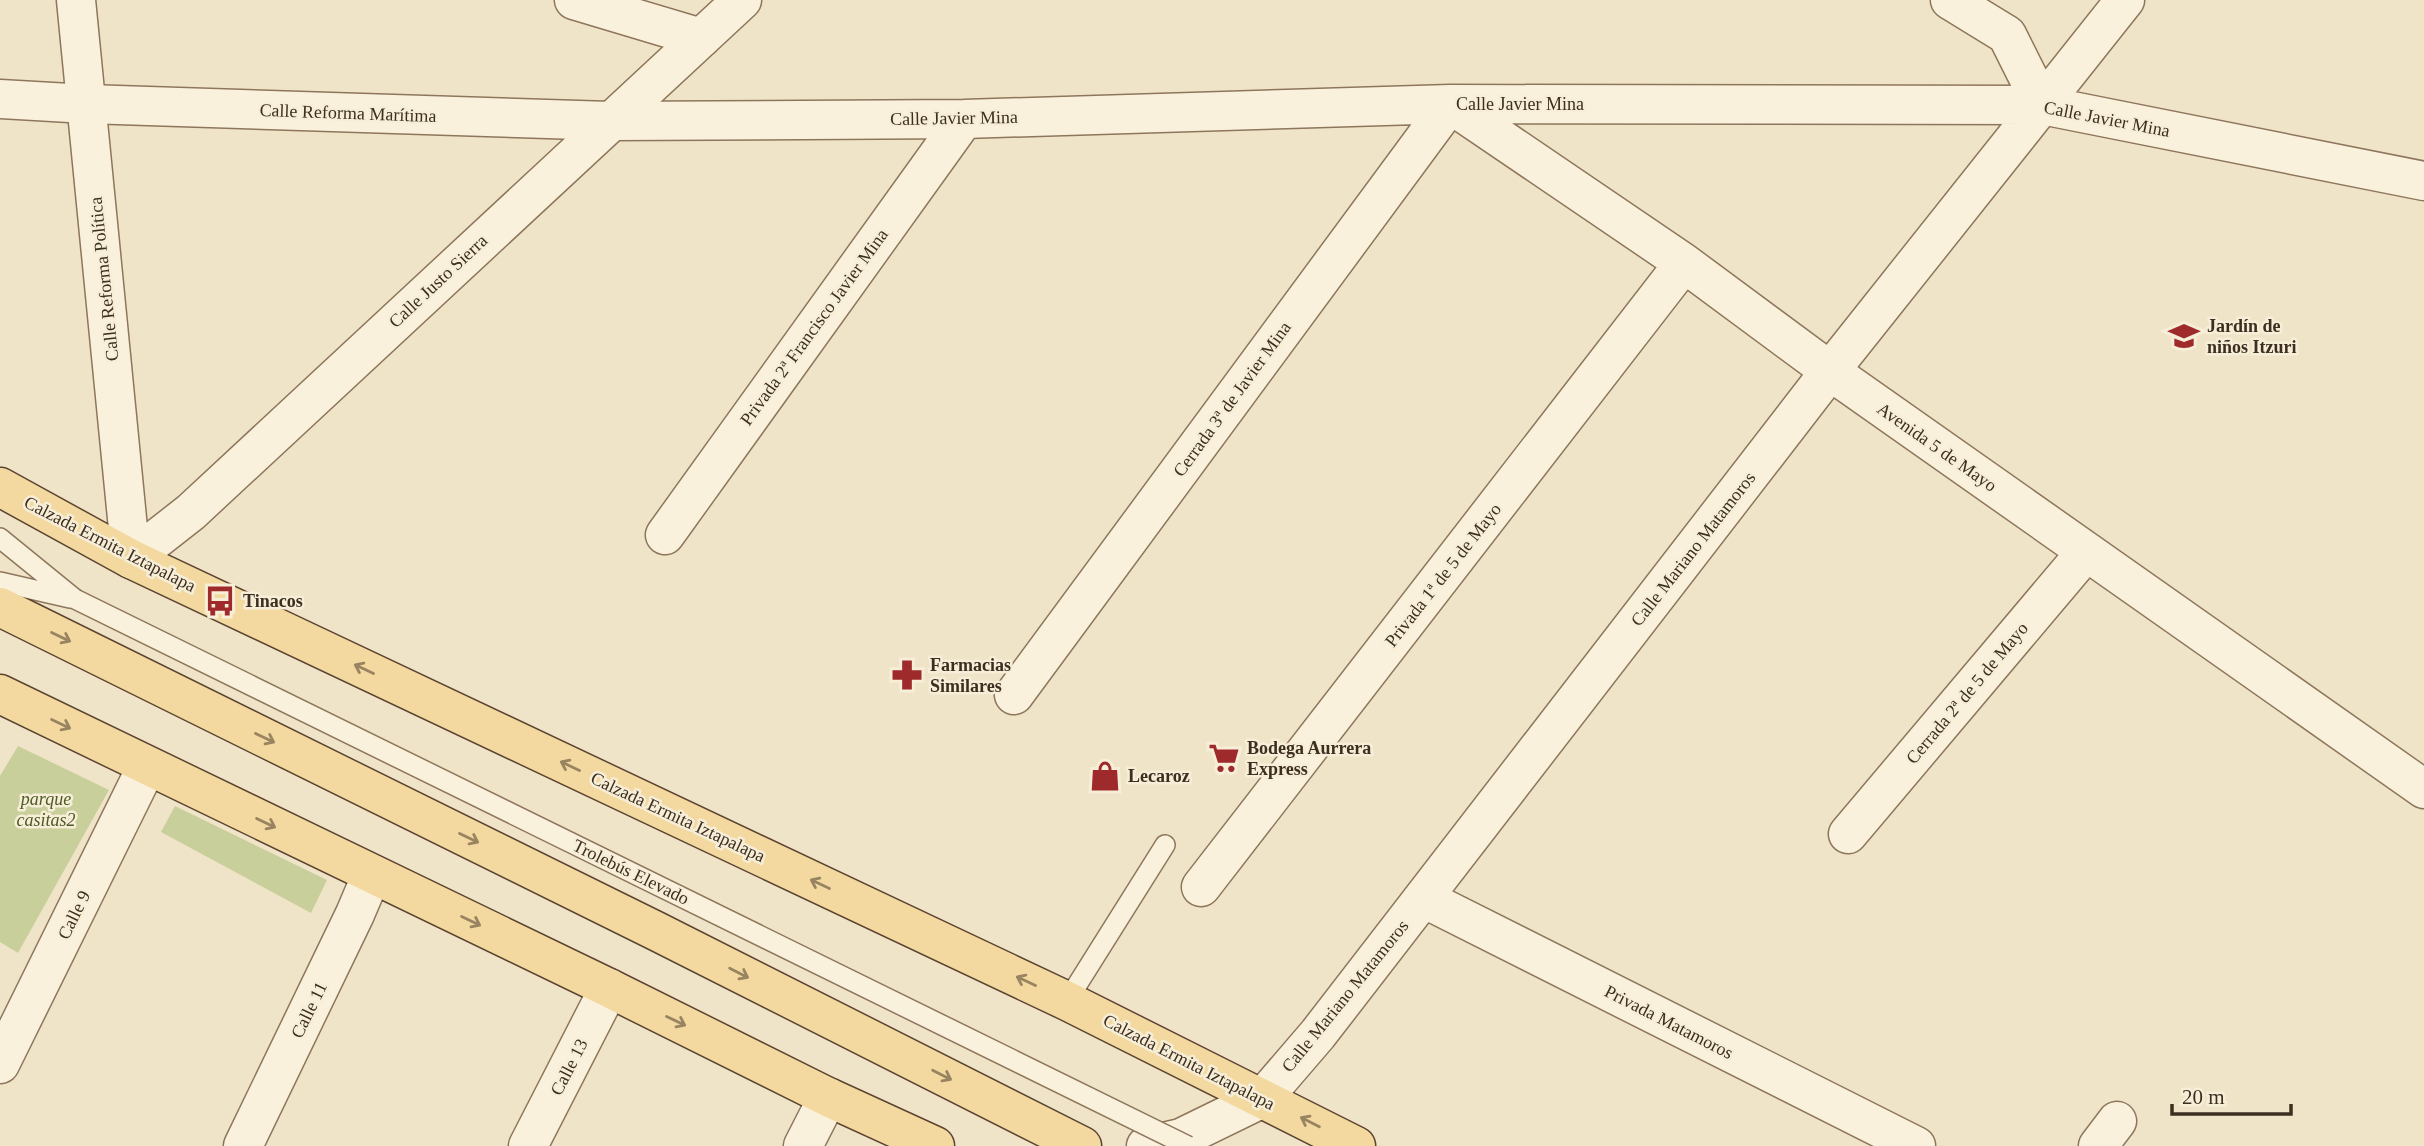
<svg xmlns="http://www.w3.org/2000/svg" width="2424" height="1146" font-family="Georgia,serif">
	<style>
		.green { fill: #c9cf9b }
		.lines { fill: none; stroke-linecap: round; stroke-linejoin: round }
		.service-casing { stroke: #8d765c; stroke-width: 22 }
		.minor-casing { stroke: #8d765c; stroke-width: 41 }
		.tertiary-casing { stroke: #8d765c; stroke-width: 41 }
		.primary-casing { stroke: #5b4430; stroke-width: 41 }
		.service { stroke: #faf1dc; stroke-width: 19 }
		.minor { stroke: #faf1dc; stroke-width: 38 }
		.tertiary { stroke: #faf1dc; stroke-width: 38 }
		.primary { stroke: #f3d9a0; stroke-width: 38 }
		.service-bridge-casing { stroke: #8d765c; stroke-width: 22; stroke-linecap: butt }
		.service-bridge { stroke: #faf1dc; stroke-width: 19 }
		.oneway { stroke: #988460 }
		.labels { text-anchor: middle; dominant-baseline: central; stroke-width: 5; stroke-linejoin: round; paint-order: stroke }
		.street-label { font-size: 18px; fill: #3d2e20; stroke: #f7eed8 }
		.poi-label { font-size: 18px; font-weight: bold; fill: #3d2e20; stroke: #f7eed8; text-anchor: start }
		.park-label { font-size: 18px; font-style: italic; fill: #4d5a26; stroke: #f7eed8 }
	</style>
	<rect width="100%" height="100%" fill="#f0e4c8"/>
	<path class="green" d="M 18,746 L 109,790 L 18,953 L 0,942 L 0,776 Z
		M 175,806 L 327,880 L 311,913 L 161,832 Z"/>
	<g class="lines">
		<g class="service-casing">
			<path id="service" d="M 0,538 L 75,599
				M 0,582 L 70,598
				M 1067,1001 L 1165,845"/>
		</g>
		<g class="minor-casing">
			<path id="minor" d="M 574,0 L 701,38
				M 1950,0 L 2007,35 L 2042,105
				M 0,99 L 87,104 L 610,121 L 964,119 L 1450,104 L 2042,105 L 2424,181
				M 665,535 L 964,119
				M 1014,695 L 1450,104 L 1684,263 L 1830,371 L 2424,789
				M 1848,834 L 2086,552
				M 1201,887 L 1684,263
				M 1423,898 L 1916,1146
				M 0,1064 L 147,766
				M 1263,1098 L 1318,1034 L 1830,371 L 2125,0
				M 243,1146 L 355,914 L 372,874
				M 528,1146 L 609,988
				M 803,1146 L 828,1097
				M 2098,1146 L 2117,1121"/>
		</g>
		<g class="tertiary-casing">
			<path id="tertiary" d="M 76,0 L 131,559
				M 131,559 L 191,512 L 742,0
				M 1146,1146 L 1181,1138 L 1263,1098"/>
		</g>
		<g class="primary-casing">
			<path id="primary" d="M 0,487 L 131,559 L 1067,1001 L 1356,1146
				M 0,607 L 656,931 L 1082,1146
				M 0,694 L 609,988 L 828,1097 L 935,1146"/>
		</g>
		<use href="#service" class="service"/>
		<use href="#minor" class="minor"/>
		<use href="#tertiary" class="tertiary"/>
		<use href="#primary" class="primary"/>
		<g class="service-bridge-casing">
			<path id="service-bridge" d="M 75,599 L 1188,1146"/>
		</g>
		<use href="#service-bridge" class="service-bridge"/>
	</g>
	<defs><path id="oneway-shaft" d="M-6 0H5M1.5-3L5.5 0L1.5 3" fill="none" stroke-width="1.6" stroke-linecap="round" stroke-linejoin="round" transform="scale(1.75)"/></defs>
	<g class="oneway">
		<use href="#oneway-shaft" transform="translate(61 637) rotate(26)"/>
		<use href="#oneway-shaft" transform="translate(364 669) rotate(-155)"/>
		<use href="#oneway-shaft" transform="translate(61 724) rotate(26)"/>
		<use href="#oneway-shaft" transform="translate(265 738) rotate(26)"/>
		<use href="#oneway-shaft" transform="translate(570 766) rotate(-155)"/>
		<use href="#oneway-shaft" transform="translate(266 823) rotate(26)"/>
		<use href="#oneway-shaft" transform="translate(469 838) rotate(26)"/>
		<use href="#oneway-shaft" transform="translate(820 884) rotate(-155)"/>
		<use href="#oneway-shaft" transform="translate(471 921) rotate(26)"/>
		<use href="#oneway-shaft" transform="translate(739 973) rotate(27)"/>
		<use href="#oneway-shaft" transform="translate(1026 981) rotate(-155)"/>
		<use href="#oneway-shaft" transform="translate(676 1021) rotate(26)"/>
		<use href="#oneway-shaft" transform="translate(942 1075) rotate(27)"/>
		<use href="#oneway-shaft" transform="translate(1310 1122) rotate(-153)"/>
	</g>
	<defs>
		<g id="school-bare" transform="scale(2.415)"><path d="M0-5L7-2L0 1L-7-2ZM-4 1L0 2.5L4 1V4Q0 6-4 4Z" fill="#9e2a2b" stroke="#f7eed8" stroke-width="2.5" paint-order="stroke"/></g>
		<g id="bus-bare" transform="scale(2.415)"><path d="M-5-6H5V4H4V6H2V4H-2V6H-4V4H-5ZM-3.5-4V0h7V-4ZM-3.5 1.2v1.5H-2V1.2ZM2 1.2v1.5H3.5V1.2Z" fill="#9e2a2b" stroke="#f7eed8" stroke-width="2.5" paint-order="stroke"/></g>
		<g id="pharmacy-bare" transform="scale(2.415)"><path d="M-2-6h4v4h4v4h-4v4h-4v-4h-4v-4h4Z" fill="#9e2a2b" stroke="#f7eed8" stroke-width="2.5" paint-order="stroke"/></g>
		<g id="supermarket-bare" transform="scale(2.415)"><path d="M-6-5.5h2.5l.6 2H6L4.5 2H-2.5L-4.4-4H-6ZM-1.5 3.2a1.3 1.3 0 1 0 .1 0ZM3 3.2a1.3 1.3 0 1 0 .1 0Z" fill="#9e2a2b" stroke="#f7eed8" stroke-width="2.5" paint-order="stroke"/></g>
		<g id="shop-bare" transform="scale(2.415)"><path d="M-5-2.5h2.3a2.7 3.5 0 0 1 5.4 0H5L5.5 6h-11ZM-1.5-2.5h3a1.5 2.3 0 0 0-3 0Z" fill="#9e2a2b" stroke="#f7eed8" stroke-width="2.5" paint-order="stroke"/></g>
	</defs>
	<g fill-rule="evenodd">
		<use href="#school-bare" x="2184" y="336"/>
		<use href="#bus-bare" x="220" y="601"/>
		<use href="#pharmacy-bare" x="907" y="675"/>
		<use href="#supermarket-bare" x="1224" y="758"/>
		<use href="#shop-bare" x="1105" y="776"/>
	</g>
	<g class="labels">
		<g class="street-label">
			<text x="1520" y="104">Calle Javier Mina</text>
			<text transform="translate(348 113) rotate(2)">Calle Reforma Marítima</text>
			<text transform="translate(954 118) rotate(-1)">Calle Javier Mina</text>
			<text transform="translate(2107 119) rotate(11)">Calle Javier Mina</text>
			<text transform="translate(104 279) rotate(-96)">Calle Reforma Política</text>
			<text transform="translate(438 281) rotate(-43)">Calle Justo Sierra</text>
			<text transform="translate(814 327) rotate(-54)">Privada 2ª Francisco Javier Mina</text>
			<text transform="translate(1232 399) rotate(-54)">Cerrada 3ª de Javier Mina</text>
			<text transform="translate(1937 447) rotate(35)">Avenida 5 de Mayo</text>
			<text transform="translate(110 544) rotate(27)">Calzada Ermita Iztapalapa</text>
			<text transform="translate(1693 549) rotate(-52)">Calle Mariano Matamoros</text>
			<text transform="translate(1443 575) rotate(-52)">Privada 1ª de 5 de Mayo</text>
			<text transform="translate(1967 693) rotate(-50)">Cerrada 2ª de 5 de Mayo</text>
			<text transform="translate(678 817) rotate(25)">Calzada Ermita Iztapalapa</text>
			<text transform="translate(631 872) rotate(26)">Trolebús Elevado</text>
			<text transform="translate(74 915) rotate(-64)">Calle 9</text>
			<text transform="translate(1345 996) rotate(-51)">Calle Mariano Matamoros</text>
			<text transform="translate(309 1010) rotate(-64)">Calle 11</text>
			<text transform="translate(1669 1022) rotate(27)">Privada Matamoros</text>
			<text transform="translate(1189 1062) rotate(27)">Calzada Ermita Iztapalapa</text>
			<text transform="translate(569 1067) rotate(-63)">Calle 13</text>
		</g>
		<g class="poi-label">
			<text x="2207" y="326">Jardín de<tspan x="2207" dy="21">niños Itzuri</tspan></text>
			<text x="243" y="601">Tinacos</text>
			<text x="930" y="665">Farmacias<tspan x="930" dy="21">Similares</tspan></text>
			<text x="1247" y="748">Bodega Aurrera<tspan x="1247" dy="21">Express</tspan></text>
			<text x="1128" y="776">Lecaroz</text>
		</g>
		<g class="park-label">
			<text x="46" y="799">parque<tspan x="46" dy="21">casitas2</tspan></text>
		</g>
	</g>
	<path d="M2172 1104v10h119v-10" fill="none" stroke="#3d2e20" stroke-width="3.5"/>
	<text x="2182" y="1104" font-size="21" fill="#3d2e20" stroke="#f7eed8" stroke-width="5" paint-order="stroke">20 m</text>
</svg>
